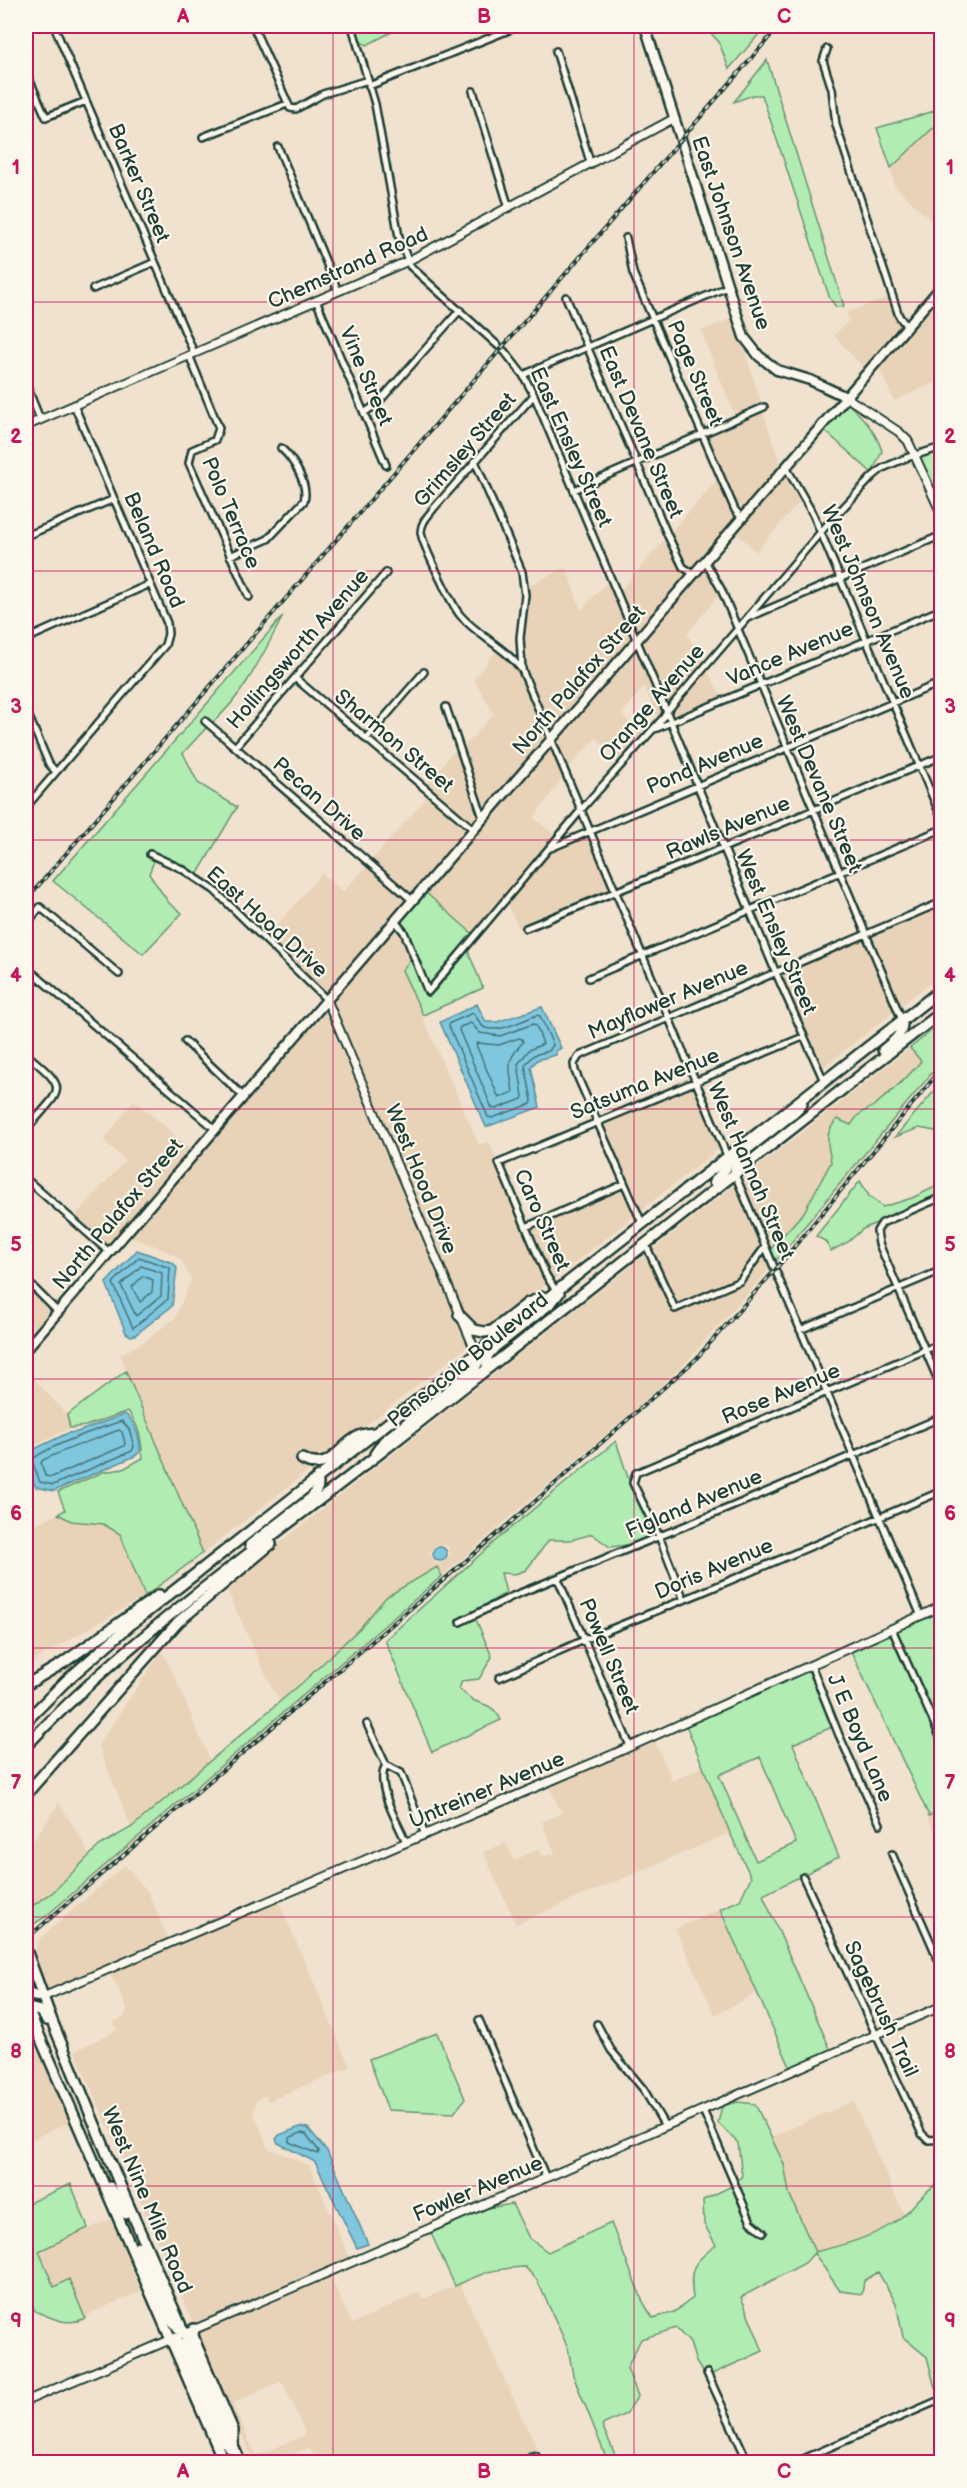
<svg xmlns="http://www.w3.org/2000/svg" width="967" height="2488" font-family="'Balsamiq Sans',sans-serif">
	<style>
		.built { fill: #e8d3b9; fill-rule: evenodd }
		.green { fill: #b1ecb2; stroke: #689473; stroke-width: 1.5; fill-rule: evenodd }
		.water { fill: #7fc6df; stroke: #598f9b; stroke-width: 1.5 }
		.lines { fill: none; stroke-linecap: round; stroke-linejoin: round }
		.shore { stroke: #457478; stroke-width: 1.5 }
		.stream { stroke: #598f9b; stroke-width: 1.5 }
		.minor-casing { stroke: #1f3d34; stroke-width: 10 }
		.tertiary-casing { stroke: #1f3d34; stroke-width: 11 }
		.secondary-casing { stroke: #1f3d34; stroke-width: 13 }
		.primary-casing { stroke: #1f3d34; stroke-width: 14 }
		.trunk-casing { stroke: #1f3d34; stroke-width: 14 }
		.minor { stroke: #fbf7ec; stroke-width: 5 }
		.tertiary { stroke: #fbf7ec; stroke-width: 7 }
		.secondary { stroke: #fbf7ec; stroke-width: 8 }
		.primary { stroke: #fbf7ec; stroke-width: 9 }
		.trunk { stroke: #fbf7ec; stroke-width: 9 }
		.rail-casing { stroke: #1f3d34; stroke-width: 4 }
		.rail { stroke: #fbf7ec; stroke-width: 1.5; stroke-dasharray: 4.5; stroke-linecap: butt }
		.grid { fill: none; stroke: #c2185b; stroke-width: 1.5; stroke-opacity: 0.55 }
		.labels { text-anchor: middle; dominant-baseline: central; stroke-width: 4.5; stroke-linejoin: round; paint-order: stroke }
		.street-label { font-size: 21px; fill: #1f3d34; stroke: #fbf7ec }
		.neatline { fill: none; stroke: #c2185b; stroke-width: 2 }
		.grid-label { font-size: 20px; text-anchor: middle; font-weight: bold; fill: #c2185b }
	</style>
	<rect width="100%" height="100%" fill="#f0e2ce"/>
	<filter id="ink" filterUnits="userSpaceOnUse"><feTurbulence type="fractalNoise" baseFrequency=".0167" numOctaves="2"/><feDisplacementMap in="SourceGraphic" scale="12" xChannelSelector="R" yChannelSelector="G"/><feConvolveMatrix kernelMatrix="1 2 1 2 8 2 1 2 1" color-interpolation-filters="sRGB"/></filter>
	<g filter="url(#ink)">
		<path class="built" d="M 941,127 L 941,230 L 894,185 L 891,168 L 932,129 Z
			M 941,291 L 941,380 L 894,401 L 878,365 Z
			M 889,297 L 896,317 L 903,327 L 865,370 L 834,335 L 849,320 L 846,313 Z
			M 734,318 L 762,405 L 735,416 L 701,331 Z
			M 763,411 L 781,467 L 742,514 L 707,435 Z
			M 786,472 L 802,499 L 756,552 L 735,531 Z
			M 718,479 L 737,519 L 693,570 L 683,560 L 670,533 Z
			M 665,539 L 680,569 L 689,575 L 638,634 L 620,591 Z
			M 705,566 L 719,595 L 687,634 L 704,664 L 667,706 L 640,641 Z
			M 566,567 L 581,610 L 608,581 L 633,640 L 552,733 L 525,669 L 524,638 L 528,607 L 528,586 Z
			M 635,646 L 663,712 L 661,716 L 658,719 L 644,687 L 621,715 L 643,734 L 620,761 L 596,738 L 568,768 L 555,739 Z
			M 497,650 L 518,672 L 547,739 L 484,812 L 462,749 L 494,714 L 474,679 Z
			M 707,670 L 722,698 L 673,718 L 670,712 Z
			M 550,745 L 564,776 L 534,818 L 556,836 L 473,934 L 424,891 Z
			M 456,752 L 479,818 L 473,825 L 426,786 L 452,753 Z
			M 428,796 L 468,830 L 412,896 L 371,861 Z
			M 588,834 L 611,890 L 522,926 L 519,930 L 507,902 L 551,851 Z
			M 367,866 L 407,901 L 327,995 L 266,938 L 322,873 L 343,892 Z
			M 941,901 L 941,974 L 901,1006 L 869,933 Z
			M 393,928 L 402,938 L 411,959 L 402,970 L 479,1145 L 489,1142 L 497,1160 L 495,1162 L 497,1167 L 547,1284 L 474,1342 L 331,1001 Z
			M 863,939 L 895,1011 L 821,1069 L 780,974 Z
			M 326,1006 L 468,1346 L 203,1553 L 120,1355 L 145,1341 L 175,1318 L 191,1280 L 181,1259 L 153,1245 L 125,1236 Z
			M 910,1048 L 922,1061 L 911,1073 L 875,1105 L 860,1112 L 851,1125 L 826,1137 L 831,1162 L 804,1212 L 770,1250 L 741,1180 Z
			M 694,1086 L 720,1148 L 640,1211 L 603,1124 Z
			M 134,1100 L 192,1150 L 108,1246 L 74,1217 L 125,1161 L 104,1140 Z
			M 735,1184 L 761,1247 L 738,1278 L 676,1305 L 652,1250 Z
			M 622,1188 L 634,1216 L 553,1280 L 531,1228 Z
			M 646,1254 L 673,1313 L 741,1283 L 764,1254 L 770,1268 L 687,1361 L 639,1406 L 442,1576 L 436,1567 L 386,1597 L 360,1628 L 280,1701 L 272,1688 L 225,1586 ZM 442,1545 L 448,1546 L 451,1554 L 442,1563 L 436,1564 L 429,1554 L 430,1551 Z
			M 32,1292 L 53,1313 L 26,1345 L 26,1298 Z
			M 26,1370 L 67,1415 L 70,1428 L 31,1448 L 26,1453 Z
			M 58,1514 L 71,1521 L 103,1524 L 120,1534 L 145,1596 L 26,1665 L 26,1528 Z
			M 162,1651 L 182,1693 L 210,1761 L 131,1827 L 98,1745 Z
			M 654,1739 L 672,1781 L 704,1766 L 730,1833 L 516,1924 L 483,1852 L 506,1843 L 514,1860 L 539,1849 L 541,1857 L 555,1853 L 542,1822 L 562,1813 L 548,1785 Z
			M 59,1803 L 84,1844 L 89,1857 L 52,1893 L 26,1910 L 26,1851 Z
			M 941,1809 L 941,1848 L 927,1816 Z
			M 125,1865 L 148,1892 L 169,1940 L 49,1991 L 44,1986 L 30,1954 L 37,1948 L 40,1938 Z
			M 279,1902 L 350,2067 L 268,2101 L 266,2095 L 256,2100 L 254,2113 L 268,2148 L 309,2165 L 350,2258 L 195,2326 L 75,2051 L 117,2030 L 114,2022 L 124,2017 L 127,2010 L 116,1984 L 108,1972 Z
			M 720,1909 L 757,1993 L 715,2015 L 676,1930 L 673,1930 Z
			M 26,2028 L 56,2088 L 70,2122 L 26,2142 Z
			M 853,2101 L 904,2214 L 877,2232 L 849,2243 L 815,2252 L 788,2193 L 784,2164 L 771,2137 Z
			M 111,2219 L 141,2291 L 93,2312 L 85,2318 L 69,2280 L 54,2288 L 39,2251 Z
			M 329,2274 L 352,2324 L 419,2292 L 423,2299 L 460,2284 L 540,2455 L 538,2452 L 514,2462 L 316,2462 L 311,2450 L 307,2448 L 274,2462 L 254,2462 L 197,2331 ZM 280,2382 L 283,2383 L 305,2432 L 303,2436 L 258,2455 L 255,2454 L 233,2405 L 235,2402 Z"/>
		<path class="green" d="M 356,26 L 403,26 L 367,45 L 360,42 Z
			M 704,26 L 766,26 L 729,69 L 719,42 Z
			M 767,60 L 844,306 L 836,307 L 830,299 L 762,95 L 753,95 L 734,102 Z
			M 941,106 L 941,127 L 932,129 L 891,168 L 877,128 L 931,112 Z
			M 846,402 C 863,417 875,430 882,451 L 872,473 L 823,429 Z
			M 941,447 L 941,515 L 916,455 Z
			M 283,616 C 264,652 244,696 212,723 L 205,717 L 201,721 L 207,727 L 183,753 L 198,783 L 237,807 L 197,875 L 148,850 L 146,856 L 157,861 L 154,861 L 149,874 L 169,903 L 182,913 L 143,954 L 53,881 Z
			M 424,891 L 473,934 L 430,988 L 407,930 L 399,920 Z
			M 468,951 L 483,988 L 423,1015 L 402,970 L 411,959 L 427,996 L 435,991 Z
			M 941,1023 L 941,1062 L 775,1262 L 770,1250 L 804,1212 L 831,1162 C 828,1142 823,1136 837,1119 L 851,1125 C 862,1108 863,1114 876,1104 C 891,1092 909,1076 921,1061 L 910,1048 Z
			M 941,1083 L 941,1100 L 939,1102 L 941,1109 L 941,1144 L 935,1131 L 919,1128 L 895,1137 Z
			M 860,1181 L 869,1196 L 883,1207 L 912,1198 L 941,1184 L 941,1194 L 863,1229 L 848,1242 L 831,1251 L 825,1241 L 816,1236 Z
			M 126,1371 L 203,1553 L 145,1596 L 120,1534 L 103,1524 L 71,1521 L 58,1514 L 65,1510 L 58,1492 L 103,1472 L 123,1469 L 143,1458 C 140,1436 141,1430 128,1411 L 86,1426 L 70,1428 L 67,1415 Z
			M 616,1441 L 630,1484 L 653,1534 L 628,1545 L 610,1547 L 592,1534 L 571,1540 L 549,1540 L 526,1570 L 515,1574 L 501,1573 L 506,1593 L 456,1621 L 458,1626 L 475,1617 L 492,1657 L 479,1679 L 462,1681 L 459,1689 C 464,1693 469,1698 475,1701 C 488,1706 494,1706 501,1720 L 432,1752 L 385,1640 L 502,1535 Z
			M 437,1567 L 442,1576 L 45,1917 L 26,1929 L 26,1910 L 52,1893 L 99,1846 L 132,1827 L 303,1682 L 360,1628 L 386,1597 Z
			M 941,1610 L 941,1732 L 896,1631 Z
			M 890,1633 L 941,1748 L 941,1809 L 929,1816 L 851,1651 Z
			M 808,1670 L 832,1727 L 793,1744 L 839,1857 L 763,1895 L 831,2051 L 791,2069 L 720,1909 L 740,1900 L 751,1877 L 730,1833 L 686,1725 ZM 760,1757 L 796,1843 L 756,1861 L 719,1775 Z
			M 437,2033 L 465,2099 L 454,2113 L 388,2110 L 369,2059 Z
			M 738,2102 L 755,2104 L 784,2164 L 789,2193 L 815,2252 C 843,2245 875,2237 899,2219 C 914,2208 923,2190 941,2182 L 941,2389 L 935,2388 L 927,2357 L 903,2337 L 896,2303 L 878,2272 L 864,2281 L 862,2294 L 840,2291 L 814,2253 L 805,2263 L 741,2297 L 763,2351 L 712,2374 L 709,2369 L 703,2372 L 704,2375 L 696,2362 L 690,2343 L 676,2328 L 641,2339 L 627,2368 L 638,2396 L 626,2414 L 602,2425 L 618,2461 L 608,2462 L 573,2375 L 568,2348 L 537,2280 L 525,2267 C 493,2268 483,2273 455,2286 L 430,2231 L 483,2209 L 512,2204 L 529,2238 L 548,2252 L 611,2223 L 643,2302 L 653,2318 L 674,2312 L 693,2298 C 689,2268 692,2264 716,2245 L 704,2224 L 703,2200 L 732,2186 L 748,2224 L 763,2236 L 768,2232 L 754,2220 L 737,2181 L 742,2176 L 738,2143 L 718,2123 L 722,2106 Z
			M 71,2184 L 88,2228 L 39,2251 L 54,2287 L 69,2279 L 85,2318 C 67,2327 52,2318 35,2311 L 26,2290 L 26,2204 Z"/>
		<path class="water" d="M 477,1004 L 486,1022 L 497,1022 L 542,1007 L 561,1048 L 556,1051 L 556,1055 L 537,1060 L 531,1067 L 540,1107 L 486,1127 L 440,1022 Z
			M 137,1250 L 173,1263 L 177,1268 L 172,1306 L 135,1335 L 131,1336 L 126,1333 L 106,1283 Z
			M 125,1414 C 135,1421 141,1440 140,1452 L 135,1456 L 54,1491 L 36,1487 C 30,1477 22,1460 32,1450 L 68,1433 L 77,1432 Z
			M433 1554a7 7 0 1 1 14 0a7 7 0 1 1-14 0Z
			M 300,2127 L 308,2128 L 327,2151 L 368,2244 L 357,2248 L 315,2162 L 278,2143 L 276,2139 L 279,2135 Z"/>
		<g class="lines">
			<path class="shore" d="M 473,1013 C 477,1017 480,1025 485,1028 C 500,1033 523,1020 537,1015 L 540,1016 L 553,1045 L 549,1051 L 534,1055 L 525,1065 L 532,1101 L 531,1104 L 492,1118 L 488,1117 L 449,1026 L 450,1023 Z
				M 471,1023 L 480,1033 L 500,1036 L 533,1024 L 536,1025 L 543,1044 L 529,1050 L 518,1064 L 523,1096 L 522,1099 L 496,1109 L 492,1108 L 459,1030 L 460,1027 Z
				M 519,1038 L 522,1039 L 523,1042 C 504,1063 510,1067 513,1092 L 499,1098 L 476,1045 L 478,1043 L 499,1045 Z
				M 139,1257 L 170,1268 L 168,1299 L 133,1328 L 113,1283 Z
				M 141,1266 L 162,1273 L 161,1296 L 136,1316 L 121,1285 Z
				M 143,1276 L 153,1280 L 152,1292 L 140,1302 L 132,1287 Z
				M 122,1421 L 129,1429 L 134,1446 L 132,1451 L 53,1485 L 40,1482 L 32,1461 C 37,1450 106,1426 122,1421 Z
				M 119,1430 L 122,1432 L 125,1443 L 124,1446 L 52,1477 L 45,1476 L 41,1463 L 43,1460 C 68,1448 93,1440 119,1430 Z
				M 301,2133 L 306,2134 L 319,2151 L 318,2154 L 289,2142 L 289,2138 Z"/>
			<path class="stream" d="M 528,2453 L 534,2451
				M 506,2462 L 510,2460"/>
			<g class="minor-casing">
				<path id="minor" d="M 54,26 L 194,353
					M 253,26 L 290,108 L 296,109 L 323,94 L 368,80
					M 352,26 L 375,104 L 399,237 L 410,266 L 505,352 L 523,375 L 534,395 L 776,973 L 824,1081
					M 827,49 L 823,61 L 832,89 L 836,125 L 899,316 L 907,327
					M 556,51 L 591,165
					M 26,72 L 46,117 L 86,101
					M 369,86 L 519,26
					M 473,91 L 509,208
					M 203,137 L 287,104
					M 278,147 L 338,291
					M 26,199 L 27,199
					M 626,238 L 633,273 L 735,510 L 742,518
					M 93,289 L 155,262
					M 566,297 L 668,536 L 683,567 L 694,574
					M 316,300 L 386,465
					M 189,355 L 219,428 L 215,440 L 192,450 L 189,463 L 249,597
					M 523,375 L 727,287
					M 26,384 L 40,419
					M 534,395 L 434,508 C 429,515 421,522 421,532 C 422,544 452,605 460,615 C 478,636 505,647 522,670 L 728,1158
					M 364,413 L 377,404 L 460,310
					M 475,461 L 522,572 L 525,595 L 520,638 L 522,669
					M 786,467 L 813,514 L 942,819
					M 574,490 L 764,407
					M 26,536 L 114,499
					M 230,556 L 268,539 L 304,501 C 309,484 293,459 281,448
					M 705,561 L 721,589 L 902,1020
					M 750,617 L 942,535
					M 26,639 L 150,584
					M 295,678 L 473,829
					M 446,707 L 483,818
					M 26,710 L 49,764 L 56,772
					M 205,721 L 412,900
					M 655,729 L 942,609
					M 366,739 L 424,672
					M 235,747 L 386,573
					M 26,807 L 165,645 L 168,634 L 167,623 L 74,405
					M 551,848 L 942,682
					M 150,854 L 182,869 L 214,890 L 327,1000
					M 395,921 L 404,932 L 428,992 L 587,803 L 664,717 L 668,710 L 826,526 L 872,477 L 883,468 L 906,458 L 942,447
					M 26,925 L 40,907 L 119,974
					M 526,928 L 728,846 L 942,756
					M 26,967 L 214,1128
					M 589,978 L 942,829
					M 185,1041 L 243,1096
					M 26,1054 C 72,1092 61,1088 26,1130
					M 734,1172 L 921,1616
					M 26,1179 L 108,1251
					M 942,1197 L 882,1223 L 877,1231 L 879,1244 L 942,1389
					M 642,1223 L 575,1071 L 574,1064 L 579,1056 L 942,902
					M 526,1227 L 624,1184
					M 645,1243 L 675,1309 L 740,1281 L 765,1247
					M 26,1280 L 58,1312
					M 556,1291 L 546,1275 L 499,1163 L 803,1037
					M 800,1330 L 942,1270
					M 558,1579 L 630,1746
					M 684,1600 L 659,1536 L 633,1483 L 636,1473 L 942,1343
					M 460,1622 L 513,1596 L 731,1507 L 942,1417
					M 892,1629 L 942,1741
					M 811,1665 L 839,1735 L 880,1824
					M 499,1678 L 584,1640 L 698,1594 L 942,1491
					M 367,1724 L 386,1765 L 401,1773 L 425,1835
					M 386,1765 C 374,1784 398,1823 406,1842
					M 892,1854 L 942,1968
					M 803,1877 L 922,2134 L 929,2140 L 942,2139
					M 479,2020 L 546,2178
					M 597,2024 L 611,2050 L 644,2090 L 665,2126
					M 703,2110 L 751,2222 L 763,2232
					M 707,2373 L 748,2462
					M 521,2462 L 536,2456
					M 796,2462 L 942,2399"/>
			</g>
			<g class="tertiary-casing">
				<path id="tertiary" d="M 846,397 L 899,432 L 908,441 L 942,515
					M 26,426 L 408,261 L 673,119
					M 327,1000 L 478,1357
					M 43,1997 L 616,1753 L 942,1606
					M 26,2401 L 306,2282 L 942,2006"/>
			</g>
			<g class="secondary-casing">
				<path id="secondary" d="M 645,26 L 744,337 L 759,356 L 777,370 L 810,380 L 846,397
					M 26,1349 L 942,286"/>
			</g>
			<g class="primary-casing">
				<path id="primary" d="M 26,1950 L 52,2021 L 122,2190 L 240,2462
					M 26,1990 L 34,1996 L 43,1997
					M 26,2005 L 224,2462
					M 27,2008 L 40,2011 L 47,2020
					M 110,2187 L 126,2214
					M 139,2246 L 171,2319 L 180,2330
					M 194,2329 L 193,2335 L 196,2344 L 233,2430 L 233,2443
					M 171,2340 L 180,2344 L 184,2350 L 222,2439 L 230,2448"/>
			</g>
			<g class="trunk-casing">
				<path id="trunk" d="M 883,1050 C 894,1041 903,1036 902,1020
					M 735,1173 L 736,1160 L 741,1154 L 795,1112 L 802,1104
					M 714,1182 L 726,1168 L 728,1157
					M 459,1315 L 474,1330 L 484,1332 L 492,1331 L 528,1303 L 543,1297
					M 487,1368 L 487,1356 L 495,1347 L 551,1303 L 559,1293
					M 375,1454 L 384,1441 L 474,1370 L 478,1362 L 475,1354
					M 302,1459 C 330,1474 337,1447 359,1436 C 363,1434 369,1434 373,1433
					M 250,1545 L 311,1498 C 316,1491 320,1487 317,1478
					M 26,1685 L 63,1663 L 159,1595
					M 26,1721 L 67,1680 L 129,1626 L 942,989
					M 26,1746 C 136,1630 269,1541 394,1442 C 577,1299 758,1154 942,1012
					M 26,1794 L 178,1622 L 271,1544"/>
			</g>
			<use href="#minor" class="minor"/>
			<use href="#tertiary" class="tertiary"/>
			<use href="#secondary" class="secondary"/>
			<use href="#primary" class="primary"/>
			<use href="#trunk" class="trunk"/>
			<g class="rail-casing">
				<path id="rail" d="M 26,900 L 779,26
					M 26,1939 L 532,1504 L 695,1360 L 775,1270 L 942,1068"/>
			</g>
			<use href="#rail" class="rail"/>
		</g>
	</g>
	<path class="grid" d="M 333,26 L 333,2462M 634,26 L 634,2462M 26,302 L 942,302M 26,571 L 942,571M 26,840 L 942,840M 26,1109 L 942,1109M 26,1379 L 942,1379M 26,1648 L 942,1648M 26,1917 L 942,1917M 26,2186 L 942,2186"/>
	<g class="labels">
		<g class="street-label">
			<text transform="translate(139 183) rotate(67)">Barker Street</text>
			<text transform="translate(731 233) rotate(71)">East Johnson Avenue</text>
			<text transform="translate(348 268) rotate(-24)">Chemstrand Road</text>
			<text transform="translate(695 373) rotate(67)">Page Street</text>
			<text transform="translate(366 376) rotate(67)">Vine Street</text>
			<text transform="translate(641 432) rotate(67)">East Devane Street</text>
			<text transform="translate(571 447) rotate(66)">East Ensley Street</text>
			<text transform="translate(465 450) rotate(-49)">Grimsley Street</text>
			<text transform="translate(231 513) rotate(67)">Polo Terrace</text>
			<text transform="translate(154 550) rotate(67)">Beland Road</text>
			<text transform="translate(868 602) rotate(67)">West Johnson Avenue</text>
			<text transform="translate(298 649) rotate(-49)">Hollingsworth Avenue</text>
			<text transform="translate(790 654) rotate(-23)">Vance Avenue</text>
			<text transform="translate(579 680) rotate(-49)">North Palafox Street</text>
			<text transform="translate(652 703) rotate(-49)">Orange Avenue</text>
			<text transform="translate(394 741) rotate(40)">Sharmon Street</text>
			<text transform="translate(705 764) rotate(-23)">Pond Avenue</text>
			<text transform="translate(819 784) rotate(67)">West Devane Street</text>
			<text transform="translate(319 799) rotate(41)">Pecan Drive</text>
			<text transform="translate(728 828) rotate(-23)">Rawls Avenue</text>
			<text transform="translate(267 922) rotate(42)">East Hood Drive</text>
			<text transform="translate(776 932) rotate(67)">West Ensley Street</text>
			<text transform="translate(668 1000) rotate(-23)">Mayflower Avenue</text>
			<text transform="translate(645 1084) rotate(-22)">Satsuma Avenue</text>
			<text transform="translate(751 1171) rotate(67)">West Hannah Street</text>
			<text transform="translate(421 1179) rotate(68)">West Hood Drive</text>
			<text transform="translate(118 1214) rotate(-50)">North Palafox Street</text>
			<text transform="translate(542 1220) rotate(66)">Caro Street</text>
			<text transform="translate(468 1360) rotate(-39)">Pensacola Boulevard</text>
			<text transform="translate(781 1394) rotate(-23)">Rose Avenue</text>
			<text transform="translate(694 1504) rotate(-23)">Figland Avenue</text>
			<text transform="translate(714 1569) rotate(-23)">Doris Avenue</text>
			<text transform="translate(609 1656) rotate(67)">Powell Street</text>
			<text transform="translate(860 1738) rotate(67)">J E Boyd Lane</text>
			<text transform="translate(487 1790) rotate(-23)">Untreiner Avenue</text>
			<text transform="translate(881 2009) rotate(65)">Sagebrush Trail</text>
			<text transform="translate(478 2189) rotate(-23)">Fowler Avenue</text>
			<text transform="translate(147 2200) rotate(67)">West Nine Mile Road</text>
		</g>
	</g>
	<rect width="967" height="2488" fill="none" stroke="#fbf7ec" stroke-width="66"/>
	<rect x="33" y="33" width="901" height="2422" class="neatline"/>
	<g class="grid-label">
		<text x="183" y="23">A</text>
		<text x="484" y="23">B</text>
		<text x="784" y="23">C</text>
		<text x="16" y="174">1</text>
		<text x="950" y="174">1</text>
		<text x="16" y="443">2</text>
		<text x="950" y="443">2</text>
		<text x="16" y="713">3</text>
		<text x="950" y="713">3</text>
		<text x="16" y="982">4</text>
		<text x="950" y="982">4</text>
		<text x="16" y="1251">5</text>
		<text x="950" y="1251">5</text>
		<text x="16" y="1520">6</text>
		<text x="950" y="1520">6</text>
		<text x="16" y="1789">7</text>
		<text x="950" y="1789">7</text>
		<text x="16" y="2058">8</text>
		<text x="950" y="2058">8</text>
		<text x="16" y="2327">9</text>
		<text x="950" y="2327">9</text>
		<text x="183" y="2478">A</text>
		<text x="484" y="2478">B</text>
		<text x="784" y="2478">C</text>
	</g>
</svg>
